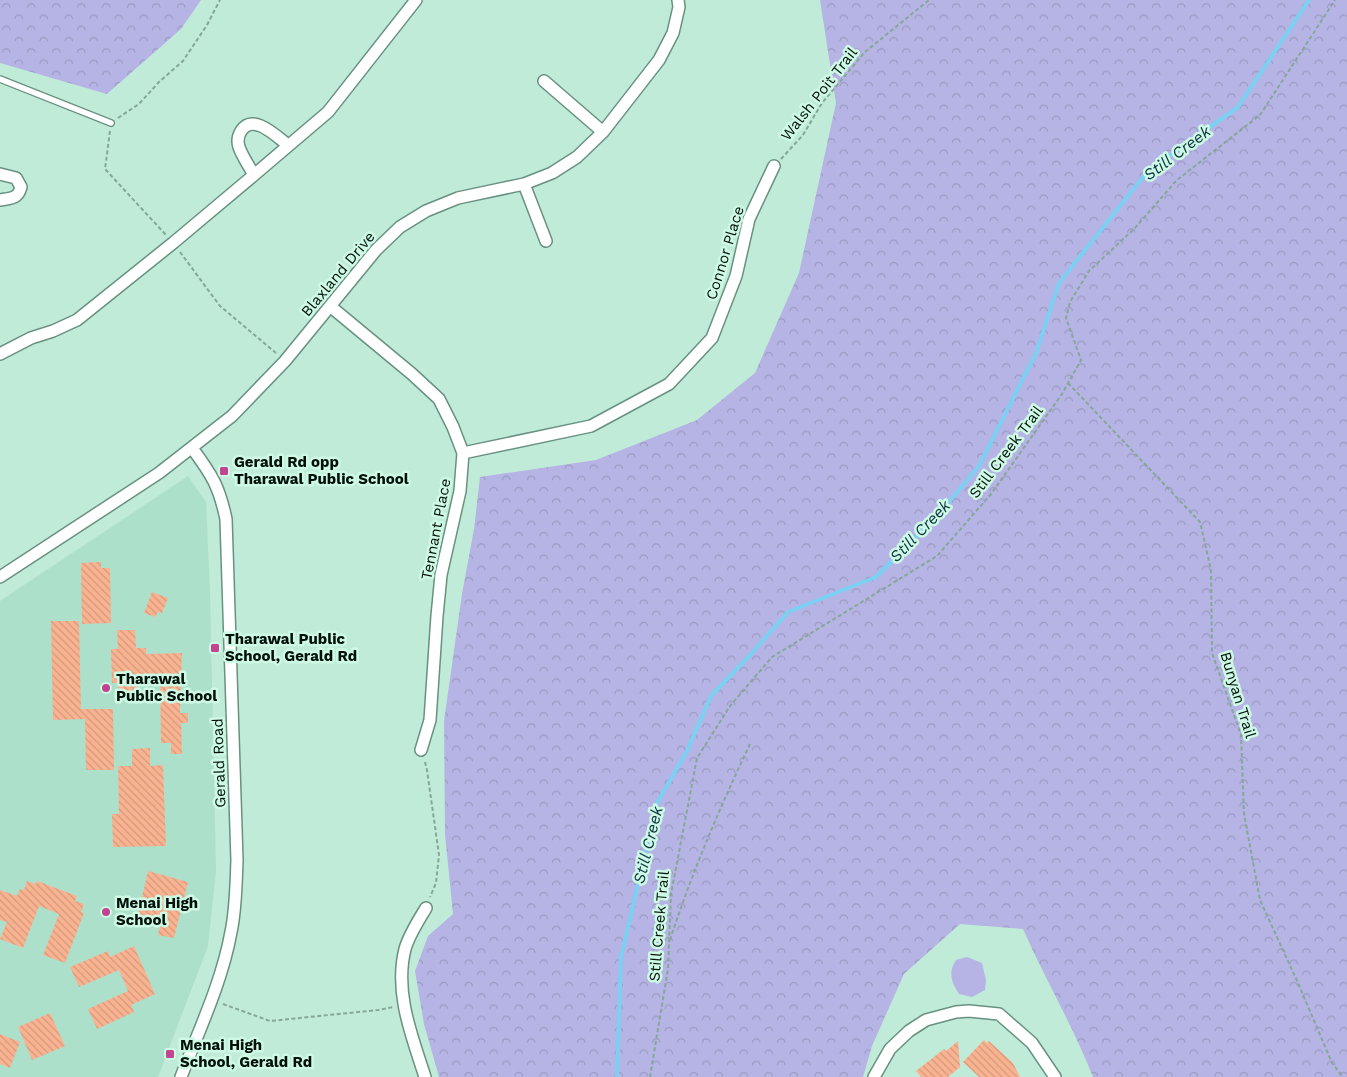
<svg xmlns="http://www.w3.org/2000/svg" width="1347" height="1077" font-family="'Work Sans',sans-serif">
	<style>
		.built { fill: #ade0ca }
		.forest { fill: url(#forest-crowns) }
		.park { fill: #b6b4e4 }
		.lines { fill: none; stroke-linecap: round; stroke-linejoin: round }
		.stream { stroke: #7cd0f2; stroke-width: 4 }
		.building { fill: url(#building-back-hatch) }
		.lane-casing { stroke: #689180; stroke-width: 8 }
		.street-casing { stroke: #689180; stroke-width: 14 }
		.path { stroke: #85a798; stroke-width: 2; stroke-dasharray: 4 2.5; stroke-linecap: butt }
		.lane { stroke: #fff; stroke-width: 5.5 }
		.street { stroke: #fff; stroke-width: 11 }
		.poi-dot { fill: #c34592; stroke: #cdf9e5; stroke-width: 2 }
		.labels { text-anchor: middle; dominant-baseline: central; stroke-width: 5; stroke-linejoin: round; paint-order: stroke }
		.street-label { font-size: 15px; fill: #02100a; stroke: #cdf9e5 }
		.poi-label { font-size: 15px; font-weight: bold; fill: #02100a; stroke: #cdf9e5; text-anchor: start }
		.water-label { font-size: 16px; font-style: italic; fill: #0d3442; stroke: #cdf9e5 }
	</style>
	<defs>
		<pattern id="forest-crowns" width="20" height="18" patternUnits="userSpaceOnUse" patternTransform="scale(1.25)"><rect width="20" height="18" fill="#b6b4e4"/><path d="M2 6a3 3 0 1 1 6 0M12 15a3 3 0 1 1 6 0" fill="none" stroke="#9b9ac2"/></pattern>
		<pattern id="building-back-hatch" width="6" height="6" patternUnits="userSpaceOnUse" patternTransform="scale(1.25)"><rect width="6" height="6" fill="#f9b391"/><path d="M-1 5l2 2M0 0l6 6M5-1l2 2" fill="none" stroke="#d4997c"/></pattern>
	</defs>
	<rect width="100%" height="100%" fill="#c0ebd8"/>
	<path class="built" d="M 188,476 L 206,502 L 210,589 L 216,871 L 208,946 L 158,1077 L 0,1077 L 0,601 Z"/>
	<path class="forest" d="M 0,0 L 201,0 L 181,29 L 107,94 L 0,63 Z
		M 820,0 L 1347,0 L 1347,1077 L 1093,1077 C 1073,1026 1045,979 1023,929 L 960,924 L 904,974 L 872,1046 L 863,1077 L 439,1077 L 424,1024 L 415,971 L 428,936 L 453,914 L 445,834 L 444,721 L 462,594 L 474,529 L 480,477 L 596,460 L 697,420 L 755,373 L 799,273 L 836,103 Z"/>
	<path class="park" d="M 967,957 L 982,963 L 986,980 L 985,990 L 972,997 L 959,994 C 951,982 948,972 956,960 Z"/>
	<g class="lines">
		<path class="stream" d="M 617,1077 L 621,957 L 657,803 L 686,753 L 711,696 L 752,653 L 788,612 L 876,577 L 943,509 L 979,466 L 1036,353 L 1059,283 L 1147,172 L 1238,107 L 1309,0"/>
	</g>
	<path class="building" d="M 101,562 L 101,568 L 110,568 L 111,623 L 82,624 L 81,563 Z
		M 152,592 L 168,598 L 162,613 L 158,612 L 155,617 L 144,613 Z
		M 51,621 L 79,621 L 81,709 L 113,709 L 114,770 L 86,770 L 85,719 L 53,720 Z
		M 117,630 L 135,630 L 136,648 L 146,648 L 146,654 L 182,653 L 180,713 L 188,713 L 188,723 L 181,723 L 182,754 L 171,754 L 171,743 L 161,743 L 160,682 L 137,683 L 138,698 L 118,699 L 118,683 L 112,683 L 111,649 L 118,649 Z
		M 150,748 L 150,766 L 163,765 L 166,846 L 113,847 L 112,814 L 119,814 L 118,766 L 132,766 L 132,749 Z
		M 148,871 L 188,882 L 174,938 L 158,935 L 161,920 L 138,914 Z
		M 27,881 L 36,884 L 37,881 L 77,896 L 75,901 L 84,904 L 81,912 L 84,913 L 65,963 L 43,955 L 59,914 L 39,906 L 23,948 L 0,939 L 7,922 L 0,920 L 0,890 L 17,896 L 20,889 L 24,890 Z
		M 134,946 L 155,994 L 131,1005 L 134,1012 L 97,1029 L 88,1009 L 128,991 L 119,970 L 79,987 L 70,967 L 108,951 L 110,957 Z
		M 50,1013 L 65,1046 L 32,1060 L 18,1027 Z
		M 0,1034 L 20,1042 L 10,1068 L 0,1064 Z
		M 984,1040 L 987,1043 L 989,1041 L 1013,1063 L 1020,1077 L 979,1077 L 963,1062 Z
		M 958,1041 L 960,1067 L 948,1077 L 921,1077 L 916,1071 L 944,1049 L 946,1051 Z"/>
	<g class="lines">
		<g class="lane-casing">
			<path id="lane" d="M 0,79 L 111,123"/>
		</g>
		<g class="street-casing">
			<path id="street" d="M 544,81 L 603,132
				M 0,174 L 16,178 L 21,187 C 18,199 11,198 0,200
				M 254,175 C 249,166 242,156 239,147 C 237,141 238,136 241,131 C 253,112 277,137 288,145
				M 524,184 L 546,241
				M 330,306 L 412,374 L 439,399 L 453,427 L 463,453 L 460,491 L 441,575 L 437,616 L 430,720 L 421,750
				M 0,354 L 31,338 L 53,331 L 77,320 L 173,243 L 254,175 L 328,112 L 416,0
				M 463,453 L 591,426 L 669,384 L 712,338 L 736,276 L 749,219 L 774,166
				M 0,577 L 159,473 L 232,416 L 285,361 L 376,250 L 400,227 L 426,211 L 458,198 L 524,184 L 552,173 L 577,157 L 603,132 L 659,60 L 673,33 L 679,7 L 678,0
				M 181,1077 C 199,1030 222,982 231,932 C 236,909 236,884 237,860 L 226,519 C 219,486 212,475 192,448
				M 425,1077 C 412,1036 394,993 405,949 C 409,935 418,921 426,908
				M 874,1077 L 890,1049 L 909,1031 L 926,1020 L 956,1012 L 969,1011 L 999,1014 L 1032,1043 L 1055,1077"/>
		</g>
		<path class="path" d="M 118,118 L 139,104 L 159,82 L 183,61 L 207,25 L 220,0
			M 110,131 L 105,169 L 166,235
			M 781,159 L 803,135 L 822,103 L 865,52 L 929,0
			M 180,252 L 220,306 L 276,353
			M 1068,383 L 1200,522 L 1211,570 L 1212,653 L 1241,735 L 1244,814 L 1260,900 L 1298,983 L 1332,1063 L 1343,1077
			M 425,762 L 427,770 L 439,855 L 436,883 L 430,897
			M 670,940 C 692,872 720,807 751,742
			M 223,1004 L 270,1021 L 378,1010 L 394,1007
			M 650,1077 L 668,969 L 671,894 L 697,758 L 730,706 L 772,657 L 937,556 L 991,494 L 1062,394 L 1081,360 L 1066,318 L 1070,302 L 1089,271 L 1134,229 L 1177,180 L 1260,115 L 1335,0"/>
		<use href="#lane" class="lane"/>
		<use href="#street" class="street"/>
	</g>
	<g class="poi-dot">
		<rect x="219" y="466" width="10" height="10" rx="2.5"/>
		<rect x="210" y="643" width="10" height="10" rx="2.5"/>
		<circle cx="106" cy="688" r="5"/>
		<circle cx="106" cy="912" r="5"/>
		<rect x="165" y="1049" width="10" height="10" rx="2.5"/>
	</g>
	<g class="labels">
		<g class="street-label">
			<text transform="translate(819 94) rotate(-52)">Walsh Poit Trail</text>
			<text transform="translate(725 253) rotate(-73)">Connor Place</text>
			<text transform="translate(338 274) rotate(-50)">Blaxland Drive</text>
			<text transform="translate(1006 452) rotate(-53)">Still Creek Trail</text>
			<text transform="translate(436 529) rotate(-79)">Tennant Place</text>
			<text transform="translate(1238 695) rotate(73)">Bunyan Trail</text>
			<text transform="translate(219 763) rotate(-92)">Gerald Road</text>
			<text transform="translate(659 926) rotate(-85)">Still Creek Trail</text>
		</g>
		<g class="poi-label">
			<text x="234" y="462">Gerald Rd opp<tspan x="234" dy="17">Tharawal Public School</tspan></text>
			<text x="225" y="639">Tharawal Public<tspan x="225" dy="17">School, Gerald Rd</tspan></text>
			<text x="116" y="679">Tharawal<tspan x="116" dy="17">Public School</tspan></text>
			<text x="116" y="903">Menai High<tspan x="116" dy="17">School</tspan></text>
			<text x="180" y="1045">Menai High<tspan x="180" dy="17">School, Gerald Rd</tspan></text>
		</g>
		<g class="water-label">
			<text transform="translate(1177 153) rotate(-37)">Still Creek</text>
			<text transform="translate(920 531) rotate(-46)">Still Creek</text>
			<text transform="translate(648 845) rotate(-76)">Still Creek</text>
		</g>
	</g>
</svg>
